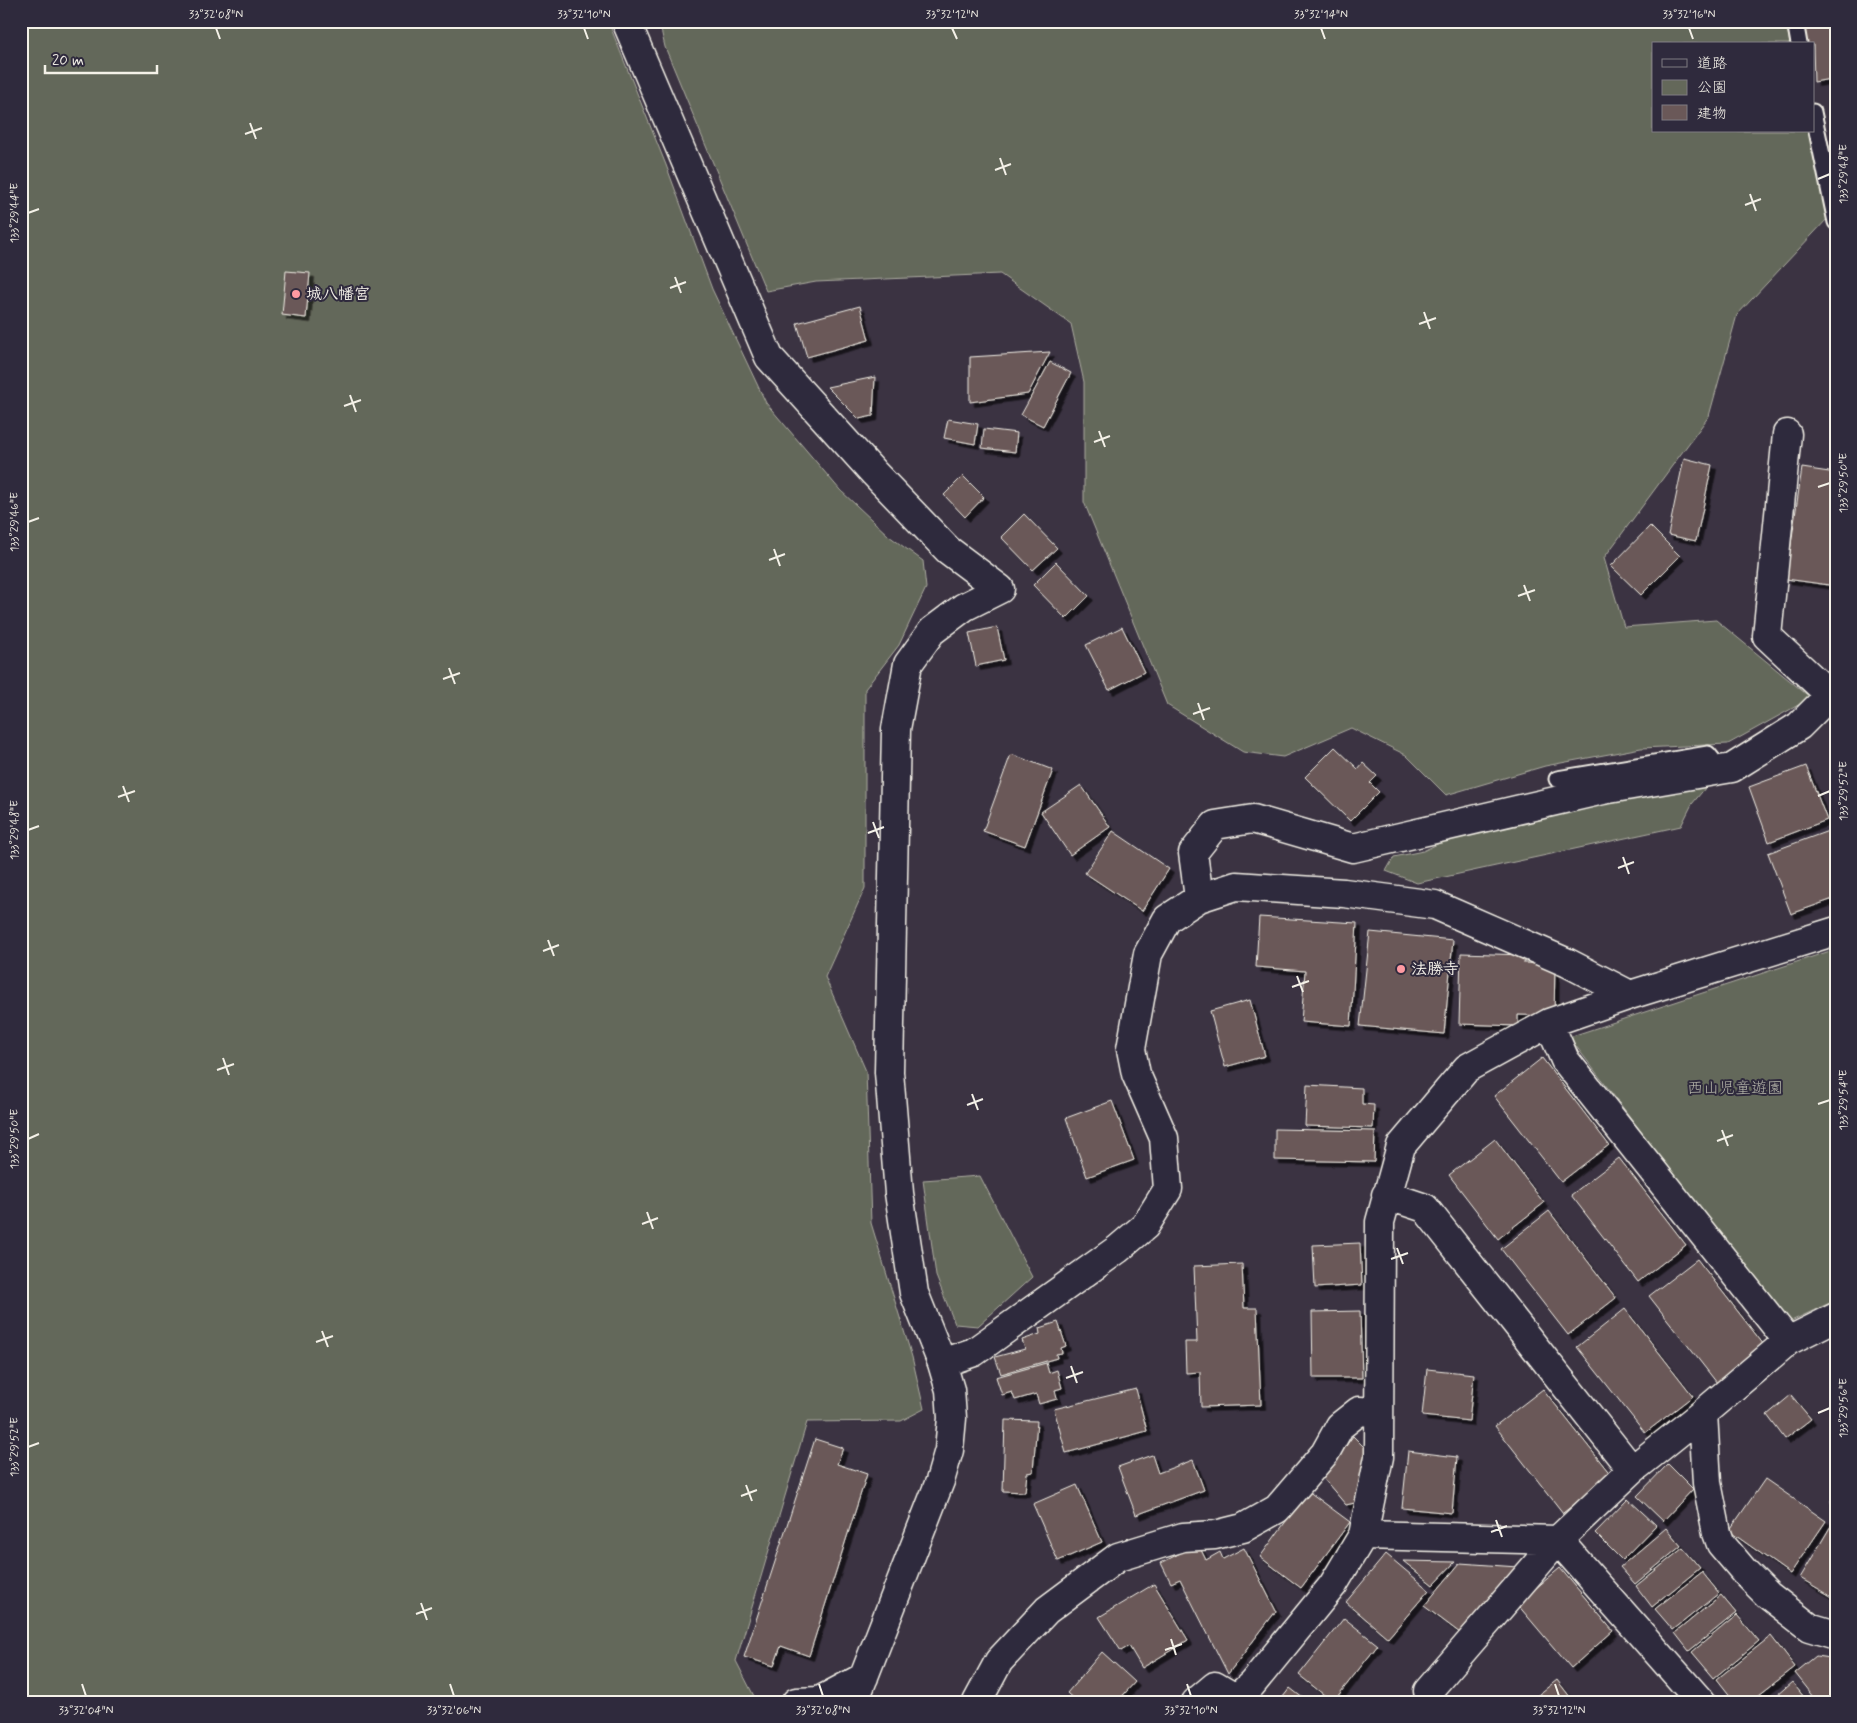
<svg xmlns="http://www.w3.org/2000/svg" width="1857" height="1723" font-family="Mynerve,'Klee One',sans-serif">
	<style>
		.green { fill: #64685a; stroke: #acaca1 }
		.building { fill: #6a5858; stroke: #f4f1e8; filter: url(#shadow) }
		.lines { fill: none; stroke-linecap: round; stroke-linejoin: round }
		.service-casing { stroke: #f4f1e8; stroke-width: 19 }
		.minor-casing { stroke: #f4f1e8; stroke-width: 31 }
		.service { stroke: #2f2a3d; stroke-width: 15 }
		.minor { stroke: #2f2a3d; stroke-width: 28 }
		.ticks { fill: none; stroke: #f4f1e8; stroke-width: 2 }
		.poi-dot { fill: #ff9aa2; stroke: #2f2a3d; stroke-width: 2 }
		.labels { text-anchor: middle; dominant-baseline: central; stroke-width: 4; stroke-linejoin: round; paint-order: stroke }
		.poi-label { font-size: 16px; font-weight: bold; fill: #f4f1e8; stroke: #2f2a3d; text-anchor: start }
		.park-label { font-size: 16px; fill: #b3b3a8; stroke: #2f2a3d }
		.neatline { fill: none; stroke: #f4f1e8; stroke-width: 2 }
		.ticks-label { font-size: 12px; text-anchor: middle; fill: #f4f1e8 }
	</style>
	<defs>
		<filter id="shadow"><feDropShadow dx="4.5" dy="4.5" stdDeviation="0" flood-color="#0009"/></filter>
	</defs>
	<rect width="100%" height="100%" fill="#3b3342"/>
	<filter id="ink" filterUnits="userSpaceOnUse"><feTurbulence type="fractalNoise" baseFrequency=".02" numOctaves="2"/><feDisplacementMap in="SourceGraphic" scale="10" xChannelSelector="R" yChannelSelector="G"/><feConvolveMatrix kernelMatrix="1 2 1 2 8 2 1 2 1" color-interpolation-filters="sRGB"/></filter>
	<g filter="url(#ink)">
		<path class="green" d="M 21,21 L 608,21 L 666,165 L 712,289 L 766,403 L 840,490 L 889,536 L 923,561 L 926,588 L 899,645 L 865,689 L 865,888 L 825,977 L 866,1071 L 871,1223 L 912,1357 L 924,1409 L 901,1421 L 807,1422 L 736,1661 L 757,1702 L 21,1702 Z
			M 659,21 L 1786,21 L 1790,44 L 1653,44 L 1653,131 L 1809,131 L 1828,218 L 1737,315 L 1709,416 L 1604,558 L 1624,627 L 1716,620 L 1811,698 L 1728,744 L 1641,748 L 1545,766 L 1446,795 L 1406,755 L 1351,728 L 1283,757 L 1243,752 L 1167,705 L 1084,502 L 1084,382 L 1071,324 L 1000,274 L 816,282 L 766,291 L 665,47 Z
			M 1711,781 L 1692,804 L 1681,826 L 1417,883 L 1386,871 L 1394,857 L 1423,851 L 1450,838 L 1508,827 L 1589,806 Z
			M 1836,949 L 1836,1300 L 1787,1323 L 1569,1037 Z
			M 980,1176 L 1032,1277 L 978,1326 L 955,1324 L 936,1276 L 923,1180 Z"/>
		<path class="building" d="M 1802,21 L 1836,21 L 1836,78 L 1814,82 L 1813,44 L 1806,44 Z
			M 286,271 L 310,273 L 306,318 L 282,315 Z
			M 860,306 L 869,340 L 807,357 L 797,323 Z
			M 1050,352 L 1028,394 L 970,402 L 970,357 Z
			M 1050,362 L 1071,373 L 1043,426 L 1021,415 Z
			M 875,377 L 873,416 L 859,419 L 827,387 Z
			M 948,419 L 978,424 L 975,444 L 944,438 Z
			M 984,429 L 1017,433 L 1015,452 L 982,448 Z
			M 1684,458 L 1712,465 L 1696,541 L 1668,535 Z
			M 1802,468 L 1836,473 L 1836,586 L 1786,579 Z
			M 963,476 L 984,497 L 965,517 L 944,495 Z
			M 1024,514 L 1057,548 L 1033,570 L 1001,537 Z
			M 1650,526 L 1680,556 L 1641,595 L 1611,566 Z
			M 1056,562 L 1089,596 L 1066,619 L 1033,585 Z
			M 997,627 L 1004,660 L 976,666 L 969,633 Z
			M 1122,627 L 1144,672 L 1109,690 L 1086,645 Z
			M 1335,747 L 1358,769 L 1363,763 L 1377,776 L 1370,783 L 1379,792 L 1350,821 L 1305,777 Z
			M 1011,754 L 1053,770 L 1025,846 L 983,831 Z
			M 1806,766 L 1827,820 L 1769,842 L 1749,787 Z
			M 1081,785 L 1110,827 L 1070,855 L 1041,812 Z
			M 1831,830 L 1836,843 L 1836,898 L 1791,914 L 1768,853 Z
			M 1113,831 L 1169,869 L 1142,911 L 1085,873 Z
			M 1259,917 L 1357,923 L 1351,1026 L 1301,1022 L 1305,971 L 1256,967 Z
			M 1370,932 L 1453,940 L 1444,1034 L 1360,1026 Z
			M 1461,953 L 1525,955 L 1524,963 L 1555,964 L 1554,1016 L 1518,1015 L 1518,1026 L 1459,1024 Z
			M 1250,1000 L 1265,1056 L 1225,1067 L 1210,1011 Z
			M 1542,1058 L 1609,1145 L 1561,1182 L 1494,1096 Z
			M 1307,1085 L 1362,1088 L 1362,1104 L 1374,1105 L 1373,1128 L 1305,1126 Z
			M 1112,1101 L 1134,1160 L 1087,1177 L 1066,1118 Z
			M 1275,1129 L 1375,1131 L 1374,1162 L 1275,1160 Z
			M 1495,1139 L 1544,1203 L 1498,1239 L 1449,1175 Z
			M 1619,1158 L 1686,1245 L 1638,1282 L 1571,1195 Z
			M 1549,1211 L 1616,1298 L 1568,1335 L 1501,1249 Z
			M 1360,1243 L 1362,1285 L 1315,1288 L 1313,1245 Z
			M 1697,1259 L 1764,1345 L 1717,1383 L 1649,1296 Z
			M 1242,1264 L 1244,1308 L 1257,1308 L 1261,1405 L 1201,1407 L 1200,1372 L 1186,1373 L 1185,1342 L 1197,1342 L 1194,1266 Z
			M 1625,1309 L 1693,1396 L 1645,1433 L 1577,1347 Z
			M 1360,1311 L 1362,1378 L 1313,1378 L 1312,1312 Z
			M 1058,1322 L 1066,1346 L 1061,1348 L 1062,1353 L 1056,1354 L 1057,1358 L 1001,1374 L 995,1357 L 1025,1349 L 1022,1340 L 1040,1334 L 1039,1328 Z
			M 1046,1363 L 1049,1373 L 1057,1370 L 1062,1388 L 1055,1390 L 1057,1399 L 1039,1404 L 1036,1394 L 1015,1400 L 1012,1392 L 1002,1395 L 996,1377 Z
			M 1427,1369 L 1474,1374 L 1469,1421 L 1422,1416 Z
			M 1136,1389 L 1147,1431 L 1066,1453 L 1054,1409 Z
			M 1543,1389 L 1611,1475 L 1563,1513 L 1495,1426 Z
			M 1791,1395 L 1811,1419 L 1785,1439 L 1767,1415 Z
			M 1005,1420 L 1037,1421 L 1033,1472 L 1027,1473 L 1025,1492 L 1003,1491 Z
			M 1353,1436 L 1367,1450 L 1359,1502 L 1346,1505 L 1323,1478 Z
			M 815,1439 L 843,1448 L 837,1464 L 867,1474 L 809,1656 L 781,1646 L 774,1666 L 744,1657 Z
			M 1408,1451 L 1457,1457 L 1452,1513 L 1402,1508 Z
			M 1152,1455 L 1158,1473 L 1193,1460 L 1204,1490 L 1136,1515 L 1118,1467 Z
			M 1668,1464 L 1693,1489 L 1663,1521 L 1637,1496 Z
			M 1765,1479 L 1826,1521 L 1790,1574 L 1729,1531 Z
			M 1077,1485 L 1102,1542 L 1058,1561 L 1033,1504 Z
			M 1308,1491 L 1350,1522 L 1301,1588 L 1260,1557 Z
			M 1628,1499 L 1656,1525 L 1622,1560 L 1595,1533 Z
			M 1831,1500 L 1836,1500 L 1836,1516 L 1833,1517 Z
			M 1835,1519 L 1836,1519 L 1836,1599 L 1800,1578 Z
			M 1666,1528 L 1681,1546 L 1635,1584 L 1620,1567 Z
			M 1198,1544 L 1206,1560 L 1220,1552 L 1223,1559 L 1244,1548 L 1276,1611 L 1228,1674 L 1180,1579 L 1171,1583 L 1161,1563 Z
			M 1683,1548 L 1700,1568 L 1652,1607 L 1636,1586 Z
			M 1386,1554 L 1429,1590 L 1388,1638 L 1346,1602 Z
			M 1403,1561 L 1455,1562 L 1433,1585 Z
			M 1460,1563 L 1518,1567 L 1460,1633 L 1424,1606 Z
			M 1560,1568 L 1613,1631 L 1571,1668 L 1517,1604 Z
			M 1702,1572 L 1719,1593 L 1673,1630 L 1655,1609 Z
			M 1154,1584 L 1188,1640 L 1142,1668 L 1129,1646 L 1121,1651 L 1099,1617 Z
			M 1721,1595 L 1736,1613 L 1689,1651 L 1675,1633 Z
			M 1737,1615 L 1759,1641 L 1714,1678 L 1692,1652 Z
			M 1344,1618 L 1378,1645 L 1333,1702 L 1299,1675 Z
			M 1771,1636 L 1795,1667 L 1750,1702 L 1735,1702 L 1717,1679 Z
			M 1102,1652 L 1135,1682 L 1117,1702 L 1077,1702 L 1067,1693 Z
			M 1816,1656 L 1836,1659 L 1836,1702 L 1818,1702 L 1795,1673 Z
			M 1557,1680 L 1574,1702 L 1529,1702 Z
			M 1792,1682 L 1808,1702 L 1769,1702 Z
			M 1290,1688 L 1308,1702 L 1279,1702 Z"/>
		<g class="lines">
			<g class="service-casing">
				<path id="service" d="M 1795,21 L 1799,44
					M 1813,112 L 1836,222
					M 1557,779 L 1708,754 L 1721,770"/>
			</g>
			<g class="minor-casing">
				<path id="minor" d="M 626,21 L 769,357 L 874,473 L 948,550 L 1000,589 L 964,607 L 932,631 L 908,664 L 896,729 L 889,1072 L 899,1193 L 914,1293 L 942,1363 L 950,1390 L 952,1418 L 949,1450 L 940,1481 L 854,1702
					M 1787,434 L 1767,636 L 1830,695
					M 1199,898 L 1193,853 L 1215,825 L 1253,819 L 1353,848 L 1603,790 L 1732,768 L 1799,726 L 1836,689
					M 1549,1023 L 1565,1060 L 1788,1341
					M 1386,1195 L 1425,1208 L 1632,1470
					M 942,1363 L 974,1352 L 1118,1249 L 1145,1226 L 1168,1189 L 1164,1138 L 1136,1074 L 1131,1049 L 1148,954 L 1167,919 L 1199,898 L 1236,886 L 1344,893 L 1435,905 L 1568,963 L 1630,995
					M 1703,1413 L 1707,1483 L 1717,1533 L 1721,1544 L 1744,1571 L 1768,1595 L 1809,1627 L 1836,1635
					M 1363,1535 L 1558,1540 L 1701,1702
					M 1428,1691 L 1558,1540 L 1632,1470 L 1703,1413 L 1788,1341 L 1836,1317
					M 796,1702 L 819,1701 L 864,1677
					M 977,1702 L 999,1661 L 1047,1610 L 1118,1557 L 1183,1537 L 1215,1535 L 1243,1528 L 1277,1509 L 1325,1453 L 1340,1426 L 1359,1411 L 1379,1412
					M 1196,1702 L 1215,1686 L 1237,1699
					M 1233,1702 L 1252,1684 L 1333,1585 L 1363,1535 L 1379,1457 L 1380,1222 L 1401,1146 L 1467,1068 L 1549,1023 L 1630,995 L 1836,931"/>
			</g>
			<use href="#service" class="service"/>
			<use href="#minor" class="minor"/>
		</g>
	</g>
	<path class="ticks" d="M 216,28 L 220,39M 584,28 L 588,39M 952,28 L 957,39M 1321,28 L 1325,39M 1689,28 L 1693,39M 250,123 L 256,139M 245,134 L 262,128M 1000,158 L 1006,175M 995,170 L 1011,164M 1818,179 L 1830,174M 1750,194 L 1756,211M 1745,205 L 1761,199M 28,213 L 39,209M 675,277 L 681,293M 670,288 L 686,282M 1424,312 L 1430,329M 1419,324 L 1436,318M 350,395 L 356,412M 344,406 L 361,400M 1099,431 L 1105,447M 1094,442 L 1110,436M 1818,487 L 1830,483M 28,522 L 39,518M 774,549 L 780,566M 769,560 L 785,554M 1524,585 L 1530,601M 1518,596 L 1535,590M 449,668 L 455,684M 443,679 L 460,673M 1198,703 L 1204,720M 1193,714 L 1210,708M 123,786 L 129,802M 1818,796 L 1830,791M 118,797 L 135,791M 873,822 L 879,838M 28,830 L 39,826M 868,833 L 884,827M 1623,857 L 1629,874M 1618,868 L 1634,862M 548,940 L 554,956M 543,951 L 559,945M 1297,976 L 1303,992M 1292,987 L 1309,981M 223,1058 L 229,1075M 217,1070 L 234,1064M 972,1094 L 978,1110M 1818,1104 L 1830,1100M 967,1105 L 983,1099M 1722,1130 L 1728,1146M 28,1139 L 39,1134M 1717,1141 L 1733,1135M 647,1212 L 653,1229M 642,1224 L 658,1218M 1397,1248 L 1403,1264M 1391,1259 L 1408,1253M 322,1331 L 328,1347M 316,1342 L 333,1336M 1071,1366 L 1077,1383M 1066,1378 L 1083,1372M 1818,1413 L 1830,1408M 28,1447 L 39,1443M 746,1485 L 752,1501M 741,1496 L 757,1490M 1496,1520 L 1502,1537M 1491,1532 L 1507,1526M 421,1603 L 427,1620M 416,1614 L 432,1608M 1171,1639 L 1176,1655M 1165,1650 L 1182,1644M 82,1684 L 86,1696M 450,1684 L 454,1696M 819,1684 L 823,1696M 1187,1684 L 1191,1696M 1555,1684 L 1559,1696"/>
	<g class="poi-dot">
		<circle cx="296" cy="294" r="5"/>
		<circle cx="1401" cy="969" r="5"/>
	</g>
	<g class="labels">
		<g class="poi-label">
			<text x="306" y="294">城八幡宮</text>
			<text x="1411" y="969">法勝寺</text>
		</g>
		<g class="park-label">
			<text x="1735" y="1088">西山児童遊園</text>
		</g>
	</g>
	<rect width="1857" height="1723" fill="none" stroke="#2f2a3d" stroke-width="55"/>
	<rect x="1652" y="42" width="162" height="90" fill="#2f2a3d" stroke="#7e7a81"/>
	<rect x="1662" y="59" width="25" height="8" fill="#2f2a3d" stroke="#7e7a81"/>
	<text x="1697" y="68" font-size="15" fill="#f4f1e8">道路</text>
	<rect x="1662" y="80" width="25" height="15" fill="#64685a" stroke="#7e7a81"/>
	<text x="1697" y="92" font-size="15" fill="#f4f1e8">公園</text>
	<rect x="1662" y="105" width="25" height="15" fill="#6a5858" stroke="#7e7a81"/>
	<text x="1697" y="118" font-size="15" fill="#f4f1e8">建物</text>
	<path d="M45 65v8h112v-8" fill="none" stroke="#f4f1e8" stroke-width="2.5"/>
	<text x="52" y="65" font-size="15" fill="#f4f1e8" stroke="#2f2a3d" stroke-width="4" paint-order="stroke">20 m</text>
	<rect x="28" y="28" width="1802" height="1668" class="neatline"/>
	<g class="ticks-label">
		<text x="216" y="18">33°32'08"N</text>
		<text x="584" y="18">33°32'10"N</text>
		<text x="952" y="18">33°32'12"N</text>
		<text x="1321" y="18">33°32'14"N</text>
		<text x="1689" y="18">33°32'16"N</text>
		<text transform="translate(1843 174) rotate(-90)" y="4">133°29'48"E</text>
		<text transform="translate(14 213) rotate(-90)" y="4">133°29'44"E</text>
		<text transform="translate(1843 483) rotate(-90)" y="4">133°29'50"E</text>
		<text transform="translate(14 522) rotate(-90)" y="4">133°29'46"E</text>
		<text transform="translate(1843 791) rotate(-90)" y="4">133°29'52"E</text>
		<text transform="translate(14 830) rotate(-90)" y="4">133°29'48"E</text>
		<text transform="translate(1843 1100) rotate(-90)" y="4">133°29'54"E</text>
		<text transform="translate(14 1139) rotate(-90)" y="4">133°29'50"E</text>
		<text transform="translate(1843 1408) rotate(-90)" y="4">133°29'56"E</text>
		<text transform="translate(14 1447) rotate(-90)" y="4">133°29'52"E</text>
		<text x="86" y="1714">33°32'04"N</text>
		<text x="454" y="1714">33°32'06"N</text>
		<text x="823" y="1714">33°32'08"N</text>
		<text x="1191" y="1714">33°32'10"N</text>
		<text x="1559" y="1714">33°32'12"N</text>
	</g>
</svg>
